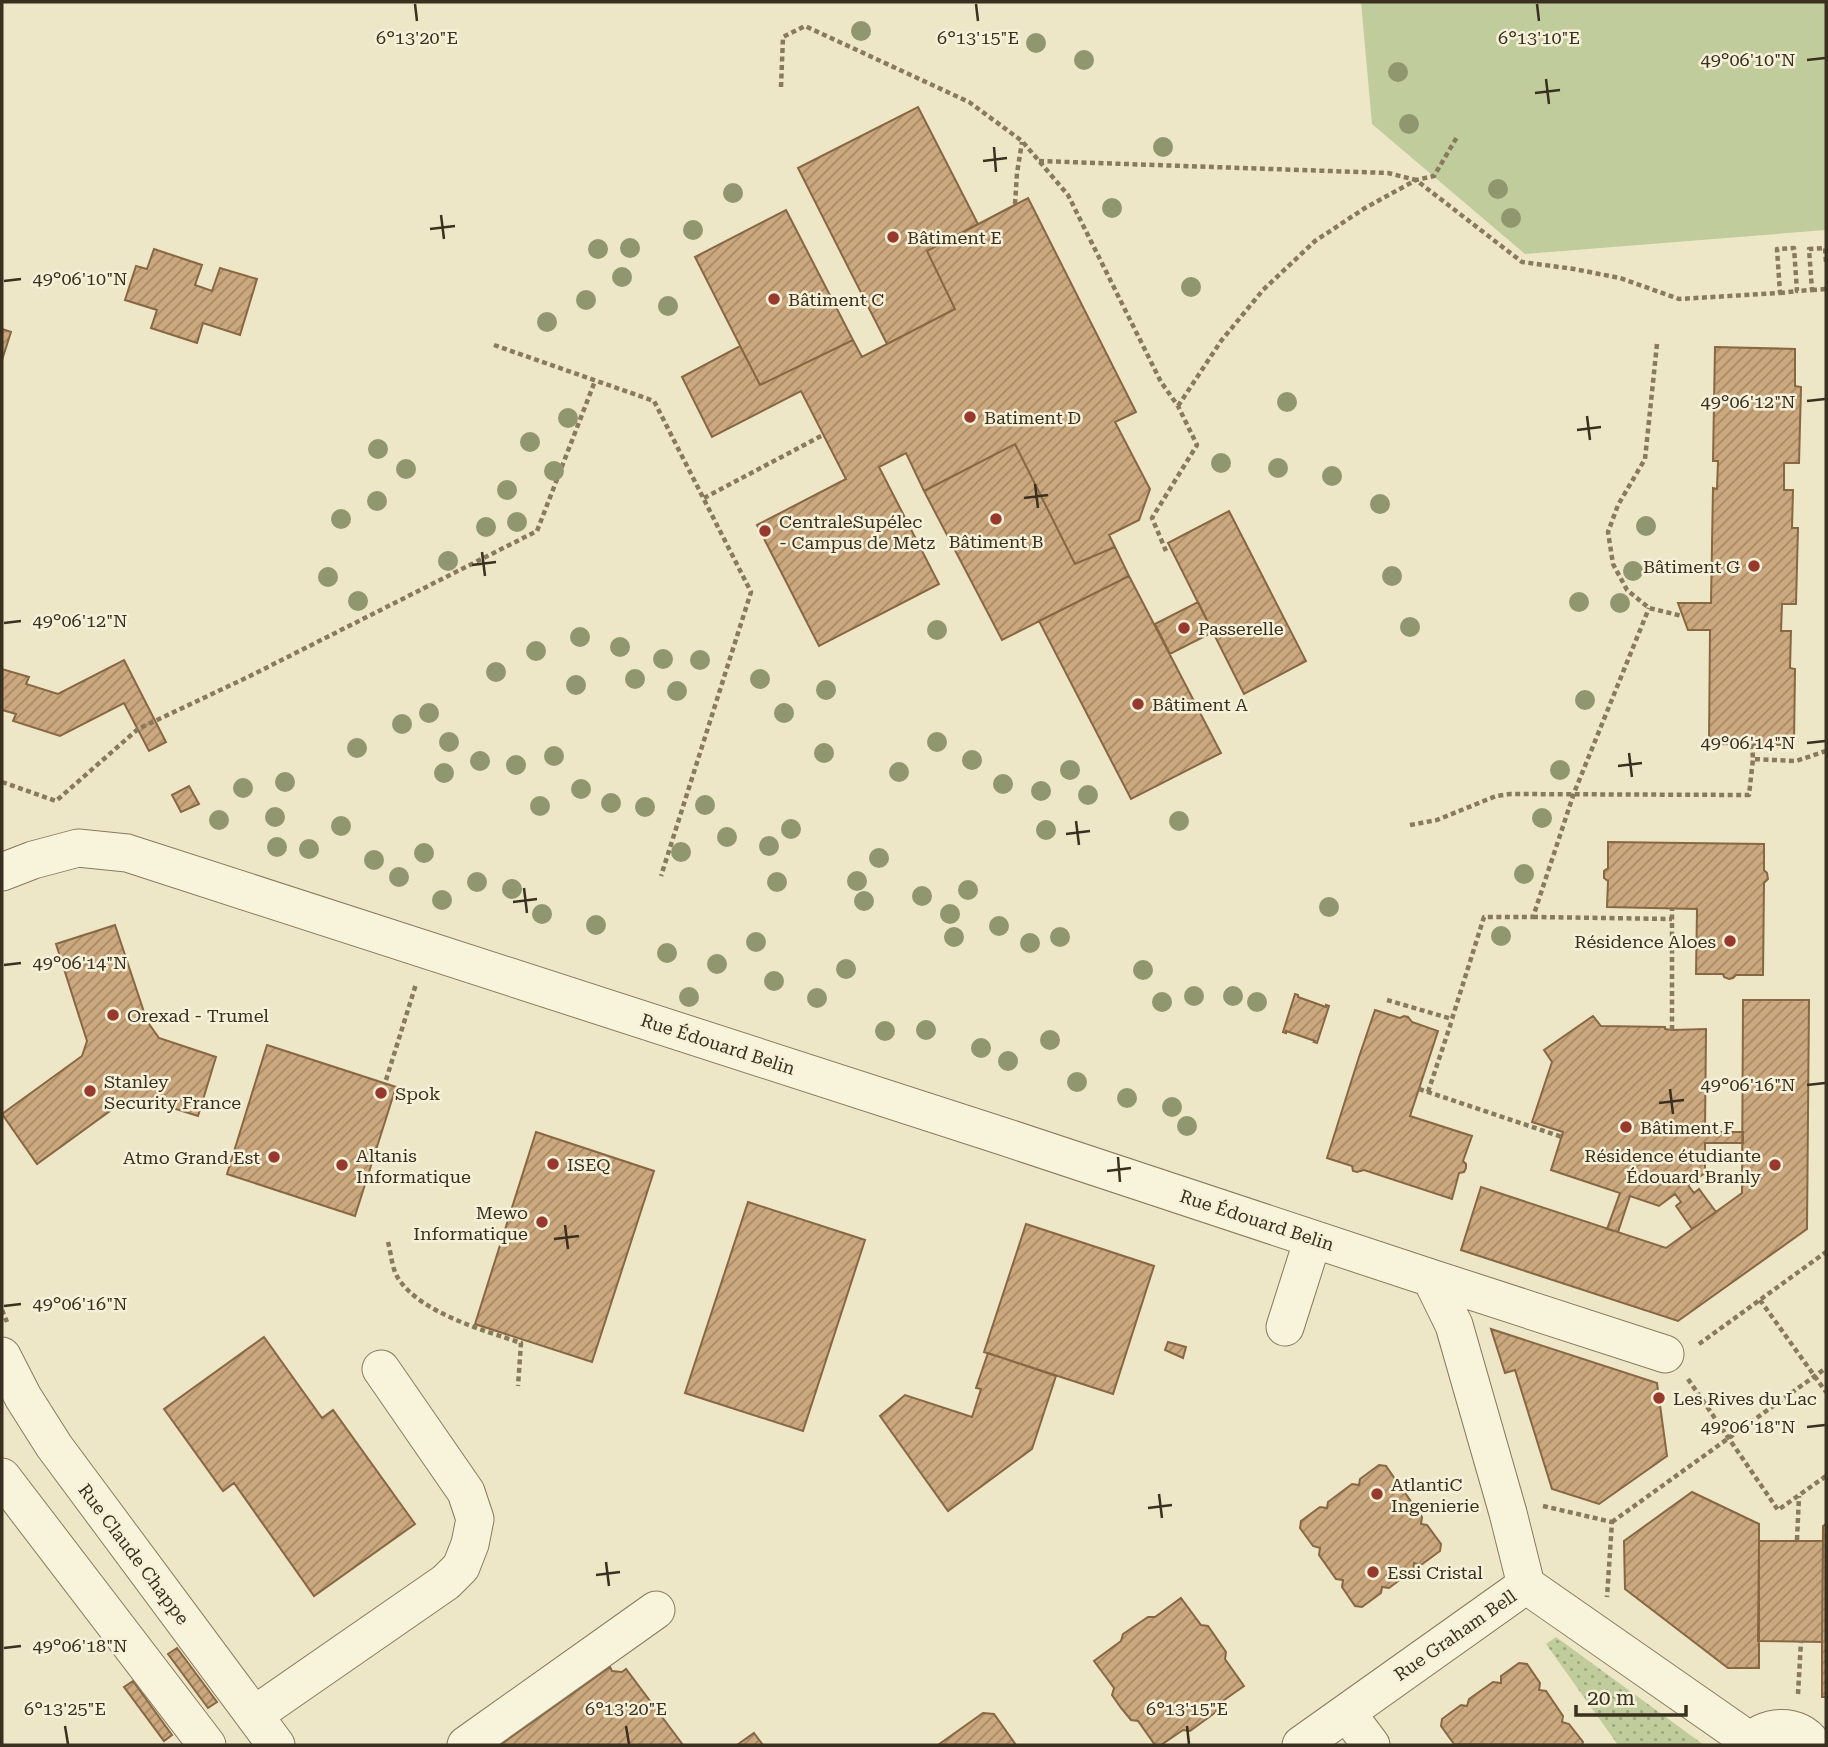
<svg xmlns="http://www.w3.org/2000/svg" width="1828" height="1747" font-family="'Roboto Serif',serif">
	<style>
		.grass { fill: url(#grass-dots) }
		.park { fill: #c0cc9b }
		.building { fill: url(#building-hatch); stroke: #886743; stroke-width: 2 }
		.lines { fill: none; stroke-linecap: round; stroke-linejoin: round }
		.minor-casing { stroke: #897a5d; stroke-width: 39 }
		.path { stroke: #897a5d; stroke-width: 4.5; stroke-dasharray: 5 3.5; stroke-linecap: butt }
		.minor { stroke: #f8f3db; stroke-width: 37 }
		.tree { fill: #90976f }
		.ticks { fill: none; stroke: #3a3020; stroke-width: 2.5 }
		.poi-dot { fill: #973a2d; stroke: #f5f0d7; stroke-width: 2.5 }
		.labels { text-anchor: middle; dominant-baseline: central; stroke-width: 5; stroke-linejoin: round; paint-order: stroke }
		.poi-label { font-size: 18px; fill: #3a3020; stroke: #f5f0d7; text-anchor: start }
		.street-label { font-size: 18px; fill: #3a3020; stroke: #f5f0d7 }
		.ticks-label { font-size: 18px; text-anchor: middle; fill: #3a3020; stroke: #f5f0d7; stroke-width: 5; stroke-linejoin: round; paint-order: stroke }
	</style>
	<defs>
		<pattern id="grass-dots" width="8" height="8" patternUnits="userSpaceOnUse" patternTransform="scale(1.75)"><rect width="8" height="8" fill="#c0cc9b"/><path d="M2 2h.1M6 6h.1" fill="none" stroke="#9da67e" stroke-width="1.8" stroke-linecap="round"/></pattern>
		<pattern id="building-hatch" width="6" height="6" patternUnits="userSpaceOnUse" patternTransform="scale(1.75)"><rect width="6" height="6" fill="#cba87e"/><path d="M-1 1l2-2M0 6l6-6M5 7l2-2" fill="none" stroke="#a68967"/></pattern>
	</defs>
	<rect width="100%" height="100%" fill="#eee7c7"/>
	<path class="grass" d="M 1556,1637 L 1704,1745 L 1618,1745 L 1546,1644 Z"/>
	<path class="park" d="M 1361,2 L 1826,2 L 1826,230 L 1525,254 L 1372,124 Z"/>
	<path class="building" d="M 918,107 L 978,224 L 927,251 L 955,309 L 887,344 L 798,168 Z
		M 1028,198 L 1136,412 L 1115,422 L 1150,489 L 1139,520 L 1109,535 L 1115,547 L 1075,564 L 1015,444 L 924,491 L 906,453 L 879,467 L 939,584 L 819,646 L 757,525 L 846,479 L 801,391 L 712,437 L 682,377 L 740,346 L 760,385 L 853,340 L 862,357 L 887,344 L 955,309 L 927,251 Z
		M 786,210 L 853,340 L 760,385 L 695,257 Z
		M 154,249 L 202,265 L 195,285 L 212,291 L 220,268 L 257,279 L 240,335 L 203,323 L 197,343 L 151,328 L 157,310 L 125,300 L 136,266 L 147,269 Z
		M 2,329 L 11,332 L 2,360 Z
		M 1715,347 L 1795,349 L 1795,386 L 1801,387 L 1799,463 L 1784,463 L 1784,490 L 1793,490 L 1792,528 L 1798,528 L 1796,604 L 1782,604 L 1781,631 L 1791,631 L 1790,668 L 1795,669 L 1794,745 L 1709,744 L 1710,630 L 1688,630 L 1678,603 L 1711,603 L 1713,488 L 1717,489 L 1718,461 L 1713,461 Z
		M 1015,444 L 1075,564 L 1115,547 L 1129,576 L 1002,640 L 924,491 Z
		M 1229,511 L 1306,661 L 1244,694 L 1168,543 Z
		M 1129,576 L 1221,753 L 1131,799 L 1039,621 Z
		M 1198,602 L 1213,632 L 1170,654 L 1155,624 Z
		M 124,660 L 166,742 L 149,751 L 124,703 L 60,736 L 13,721 L 16,714 L 2,710 L 2,669 L 29,677 L 26,684 L 58,694 Z
		M 189,786 L 199,804 L 181,812 L 172,795 Z
		M 1608,842 L 1764,844 L 1764,870 L 1767,873 L 1768,879 L 1764,883 L 1763,975 L 1736,975 L 1733,978 L 1729,979 L 1724,977 L 1723,974 L 1696,974 L 1697,909 L 1607,907 L 1608,881 L 1604,878 L 1604,871 L 1608,868 Z
		M 115,925 L 147,1021 L 159,1038 L 216,1057 L 198,1116 L 141,1098 L 117,1106 L 37,1164 L 2,1114 L 82,1056 L 87,1041 L 56,944 Z
		M 1295,994 L 1298,995 L 1298,997 L 1326,1007 L 1326,1005 L 1329,1006 L 1317,1043 L 1314,1042 L 1315,1041 L 1286,1031 L 1286,1033 L 1283,1032 Z
		M 1743,1000 L 1809,1000 L 1807,1229 L 1678,1321 L 1461,1250 L 1481,1187 L 1666,1248 L 1742,1193 Z
		M 1375,1010 L 1400,1018 L 1404,1016 L 1408,1017 L 1412,1022 L 1438,1031 L 1410,1116 L 1472,1136 L 1463,1161 L 1466,1164 L 1466,1168 L 1464,1172 L 1459,1173 L 1452,1199 L 1364,1170 L 1357,1172 L 1353,1171 L 1352,1166 L 1327,1158 L 1359,1057 Z
		M 1593,1016 L 1601,1026 L 1665,1027 L 1665,1029 L 1672,1030 L 1706,1029 L 1705,1132 L 1743,1132 L 1743,1143 L 1705,1143 L 1705,1173 L 1688,1185 L 1694,1193 L 1699,1189 L 1716,1212 L 1692,1229 L 1676,1206 L 1681,1202 L 1675,1194 L 1659,1206 L 1630,1196 L 1618,1232 L 1607,1229 L 1620,1193 L 1551,1170 L 1563,1132 L 1532,1122 L 1552,1062 L 1544,1050 Z
		M 267,1045 L 396,1087 L 355,1216 L 227,1174 Z
		M 536,1132 L 654,1171 L 592,1362 L 475,1324 Z
		M 748,1202 L 865,1240 L 803,1431 L 685,1393 Z
		M 1026,1224 L 1154,1266 L 1113,1394 L 984,1352 Z
		M 1491,1329 L 1657,1383 L 1667,1456 L 1599,1504 L 1552,1489 L 1515,1370 L 1505,1373 Z
		M 264,1337 L 322,1418 L 333,1410 L 415,1524 L 314,1596 L 234,1483 L 223,1491 L 164,1409 Z
		M 1168,1342 L 1186,1347 L 1183,1358 L 1165,1350 Z
		M 988,1353 L 1056,1376 L 1032,1449 L 948,1511 L 880,1416 L 905,1395 L 972,1417 L 981,1389 L 976,1388 Z
		M 1379,1465 L 1386,1466 L 1399,1485 L 1398,1492 L 1405,1493 L 1422,1517 L 1421,1524 L 1427,1525 L 1441,1544 L 1440,1551 L 1421,1565 L 1414,1563 L 1413,1570 L 1389,1588 L 1382,1587 L 1381,1593 L 1362,1607 L 1355,1606 L 1342,1587 L 1343,1580 L 1336,1579 L 1319,1555 L 1320,1548 L 1313,1546 L 1300,1528 L 1301,1521 L 1320,1507 L 1327,1508 L 1328,1502 L 1352,1484 L 1359,1485 L 1360,1479 Z
		M 1692,1492 L 1759,1524 L 1759,1668 L 1728,1668 L 1625,1589 L 1624,1541 Z
		M 1826,1524 L 1826,1697 L 1822,1697 L 1822,1642 L 1823,1526 Z
		M 1759,1541 L 1823,1541 L 1822,1642 L 1758,1641 Z
		M 1181,1598 L 1201,1625 L 1208,1626 L 1226,1652 L 1225,1659 L 1244,1686 L 1217,1705 L 1216,1712 L 1190,1731 L 1183,1730 L 1161,1745 L 1155,1745 L 1138,1721 L 1131,1720 L 1121,1708 L 1112,1695 L 1114,1688 L 1094,1661 L 1121,1641 L 1123,1634 L 1148,1617 L 1155,1617 Z
		M 177,1648 L 217,1702 L 208,1708 L 168,1654 Z
		M 1519,1663 L 1527,1664 L 1540,1683 L 1539,1690 L 1546,1691 L 1563,1716 L 1562,1722 L 1569,1724 L 1583,1742 L 1582,1745 L 1454,1744 L 1441,1726 L 1442,1719 L 1461,1705 L 1467,1706 L 1469,1699 L 1493,1682 L 1501,1683 L 1501,1676 Z
		M 610,1667 L 612,1671 L 622,1672 L 626,1669 L 683,1745 L 500,1745 Z
		M 133,1681 L 172,1735 L 164,1741 L 124,1687 Z
		M 983,1713 L 994,1714 L 1016,1745 L 938,1745 Z
		M 754,1733 L 763,1745 L 737,1745 Z"/>
	<g class="lines">
		<g class="minor-casing">
			<path id="minor" d="M 2,872 L 33,860 L 78,848 L 127,853 L 1002,1136 L 1431,1278 L 1454,1325 L 1508,1513 L 1526,1585 L 1301,1745
				M 1431,1278 L 1665,1354
				M 1285,1327 L 1313,1239
				M 2,1356 L 23,1397 L 54,1446 L 276,1745
				M 2,1477 L 207,1745
				M 1526,1585 L 1750,1741
				M 1347,1713 L 1371,1745
				M 254,1715 L 446,1582 L 461,1567 L 470,1544 L 475,1519 L 466,1492 L 381,1369
				M 466,1745 L 656,1610
				M 1748,1745 C 1762,1724 1800,1722 1813,1745"/>
		</g>
		<path class="path" d="M 781,87 L 783,37 L 805,26 L 969,102 L 1022,141 L 1068,195 L 1161,382 L 1178,406 L 1197,445 L 1152,518 L 1166,551
			M 1039,161 L 1388,173 L 1416,180 L 1522,262 L 1574,269 L 1620,278 L 1679,299 L 1780,293 L 1777,249 L 1794,248 L 1797,291 L 1812,290 L 1809,249 L 1825,248 L 1826,262
			M 1015,204 L 1017,173 L 1022,142
			M 1812,290 L 1826,289
			M 1780,293 L 1797,291
			M 1657,344 L 1645,459 L 1618,505 L 1608,532 L 1613,564 L 1627,590 L 1649,608 L 1682,616
			M 494,345 L 654,401 L 751,592 L 661,876
			M 1178,406 L 1221,341 L 1263,290 L 1315,241 L 1365,208 L 1416,180 L 1434,176 L 1457,137
			M 704,498 L 823,435
			M 1752,744 L 1753,759
			M 2,782 L 56,801 L 138,729 L 250,676 L 537,531 L 595,381
			M 1410,825 L 1437,820 L 1496,796 L 1510,794 L 1749,795 L 1753,759 L 1796,761 L 1826,751
			M 1533,917 L 1672,919
			M 1387,1000 L 1452,1019 L 1484,917 L 1533,917 L 1574,793 L 1649,608
			M 1672,1030 L 1672,909
			M 386,1080 L 416,984
			M 1419,1089 L 1562,1137
			M 1428,1092 L 1452,1020
			M 388,1242 C 391,1253 392,1269 398,1278 C 420,1313 483,1330 521,1343 L 518,1386
			M 1760,1300 L 1826,1392
			M 2,1310 L 7,1322
			M 1699,1344 L 1826,1252
			M 1688,1379 L 1778,1510 L 1826,1476
			M 1543,1506 L 1612,1522 L 1607,1597
			M 1612,1522 L 1826,1368
			M 1797,1540 L 1799,1496
			M 1798,1694 L 1801,1641"/>
		<use href="#minor" class="minor"/>
	</g>
	<g class="tree">
		<circle cx="861" cy="31" r="10"/>
		<circle cx="1036" cy="43" r="10"/>
		<circle cx="1084" cy="60" r="10"/>
		<circle cx="1398" cy="72" r="10"/>
		<circle cx="1409" cy="124" r="10"/>
		<circle cx="1163" cy="147" r="10"/>
		<circle cx="1498" cy="189" r="10"/>
		<circle cx="733" cy="193" r="10"/>
		<circle cx="1112" cy="208" r="10"/>
		<circle cx="1511" cy="218" r="10"/>
		<circle cx="693" cy="230" r="10"/>
		<circle cx="630" cy="248" r="10"/>
		<circle cx="598" cy="249" r="10"/>
		<circle cx="622" cy="277" r="10"/>
		<circle cx="1191" cy="287" r="10"/>
		<circle cx="586" cy="300" r="10"/>
		<circle cx="668" cy="306" r="10"/>
		<circle cx="547" cy="322" r="10"/>
		<circle cx="1287" cy="402" r="10"/>
		<circle cx="568" cy="418" r="10"/>
		<circle cx="530" cy="442" r="10"/>
		<circle cx="378" cy="449" r="10"/>
		<circle cx="1221" cy="463" r="10"/>
		<circle cx="1278" cy="468" r="10"/>
		<circle cx="406" cy="469" r="10"/>
		<circle cx="554" cy="471" r="10"/>
		<circle cx="1332" cy="476" r="10"/>
		<circle cx="507" cy="490" r="10"/>
		<circle cx="377" cy="501" r="10"/>
		<circle cx="1380" cy="504" r="10"/>
		<circle cx="341" cy="519" r="10"/>
		<circle cx="517" cy="522" r="10"/>
		<circle cx="1646" cy="526" r="10"/>
		<circle cx="486" cy="527" r="10"/>
		<circle cx="448" cy="561" r="10"/>
		<circle cx="1633" cy="571" r="10"/>
		<circle cx="1392" cy="576" r="10"/>
		<circle cx="328" cy="577" r="10"/>
		<circle cx="358" cy="601" r="10"/>
		<circle cx="1579" cy="602" r="10"/>
		<circle cx="1620" cy="603" r="10"/>
		<circle cx="1410" cy="627" r="10"/>
		<circle cx="937" cy="630" r="10"/>
		<circle cx="580" cy="637" r="10"/>
		<circle cx="620" cy="647" r="10"/>
		<circle cx="536" cy="651" r="10"/>
		<circle cx="663" cy="659" r="10"/>
		<circle cx="700" cy="660" r="10"/>
		<circle cx="496" cy="672" r="10"/>
		<circle cx="635" cy="679" r="10"/>
		<circle cx="760" cy="679" r="10"/>
		<circle cx="576" cy="685" r="10"/>
		<circle cx="826" cy="690" r="10"/>
		<circle cx="677" cy="691" r="10"/>
		<circle cx="1585" cy="700" r="10"/>
		<circle cx="429" cy="713" r="10"/>
		<circle cx="784" cy="713" r="10"/>
		<circle cx="402" cy="724" r="10"/>
		<circle cx="449" cy="742" r="10"/>
		<circle cx="937" cy="742" r="10"/>
		<circle cx="357" cy="748" r="10"/>
		<circle cx="824" cy="753" r="10"/>
		<circle cx="554" cy="756" r="10"/>
		<circle cx="972" cy="760" r="10"/>
		<circle cx="480" cy="761" r="10"/>
		<circle cx="516" cy="765" r="10"/>
		<circle cx="1070" cy="770" r="10"/>
		<circle cx="1560" cy="770" r="10"/>
		<circle cx="899" cy="772" r="10"/>
		<circle cx="444" cy="773" r="10"/>
		<circle cx="285" cy="782" r="10"/>
		<circle cx="1003" cy="784" r="10"/>
		<circle cx="243" cy="788" r="10"/>
		<circle cx="581" cy="789" r="10"/>
		<circle cx="1041" cy="791" r="10"/>
		<circle cx="1088" cy="795" r="10"/>
		<circle cx="611" cy="803" r="10"/>
		<circle cx="705" cy="805" r="10"/>
		<circle cx="540" cy="806" r="10"/>
		<circle cx="645" cy="807" r="10"/>
		<circle cx="275" cy="817" r="10"/>
		<circle cx="1542" cy="818" r="10"/>
		<circle cx="219" cy="820" r="10"/>
		<circle cx="1179" cy="821" r="10"/>
		<circle cx="341" cy="826" r="10"/>
		<circle cx="791" cy="829" r="10"/>
		<circle cx="1046" cy="830" r="10"/>
		<circle cx="727" cy="837" r="10"/>
		<circle cx="769" cy="846" r="10"/>
		<circle cx="277" cy="847" r="10"/>
		<circle cx="309" cy="849" r="10"/>
		<circle cx="681" cy="852" r="10"/>
		<circle cx="424" cy="853" r="10"/>
		<circle cx="879" cy="858" r="10"/>
		<circle cx="374" cy="860" r="10"/>
		<circle cx="1524" cy="874" r="10"/>
		<circle cx="399" cy="877" r="10"/>
		<circle cx="857" cy="881" r="10"/>
		<circle cx="477" cy="882" r="10"/>
		<circle cx="777" cy="882" r="10"/>
		<circle cx="512" cy="889" r="10"/>
		<circle cx="968" cy="890" r="10"/>
		<circle cx="922" cy="896" r="10"/>
		<circle cx="442" cy="900" r="10"/>
		<circle cx="864" cy="901" r="10"/>
		<circle cx="1329" cy="907" r="10"/>
		<circle cx="542" cy="914" r="10"/>
		<circle cx="950" cy="914" r="10"/>
		<circle cx="596" cy="925" r="10"/>
		<circle cx="999" cy="926" r="10"/>
		<circle cx="1501" cy="936" r="10"/>
		<circle cx="954" cy="937" r="10"/>
		<circle cx="1060" cy="937" r="10"/>
		<circle cx="756" cy="942" r="10"/>
		<circle cx="1030" cy="943" r="10"/>
		<circle cx="667" cy="953" r="10"/>
		<circle cx="717" cy="964" r="10"/>
		<circle cx="846" cy="969" r="10"/>
		<circle cx="1143" cy="970" r="10"/>
		<circle cx="774" cy="981" r="10"/>
		<circle cx="1194" cy="996" r="10"/>
		<circle cx="1233" cy="996" r="10"/>
		<circle cx="689" cy="997" r="10"/>
		<circle cx="817" cy="998" r="10"/>
		<circle cx="1162" cy="1002" r="10"/>
		<circle cx="1257" cy="1002" r="10"/>
		<circle cx="926" cy="1030" r="10"/>
		<circle cx="885" cy="1031" r="10"/>
		<circle cx="1050" cy="1040" r="10"/>
		<circle cx="981" cy="1048" r="10"/>
		<circle cx="1008" cy="1061" r="10"/>
		<circle cx="1077" cy="1082" r="10"/>
		<circle cx="1127" cy="1098" r="10"/>
		<circle cx="1172" cy="1107" r="10"/>
		<circle cx="1187" cy="1126" r="10"/>
	</g>
	<path class="ticks" d="M 415,4 L 417,21M 976,4 L 978,21M 1537,4 L 1539,21M 1807,60 L 1825,58M 1546,79 L 1549,104M 1535,93 L 1560,90M 994,147 L 996,172M 983,161 L 1007,158M 441,215 L 444,239M 430,229 L 455,226M 4,281 L 21,279M 1807,401 L 1825,399M 1587,416 L 1590,440M 1577,430 L 1601,427M 1035,484 L 1038,508M 1024,498 L 1048,495M 482,552 L 485,576M 472,565 L 496,562M 4,623 L 21,621M 1807,743 L 1825,741M 1629,753 L 1632,777M 1618,766 L 1642,763M 1076,821 L 1079,845M 1066,834 L 1090,831M 524,888 L 527,913M 513,902 L 537,899M 4,965 L 21,963M 1807,1085 L 1825,1083M 1670,1089 L 1673,1114M 1659,1103 L 1684,1100M 1118,1157 L 1120,1182M 1107,1171 L 1131,1168M 565,1225 L 568,1249M 554,1239 L 579,1236M 4,1306 L 21,1304M 1807,1427 L 1825,1425M 1159,1494 L 1162,1518M 1148,1508 L 1172,1505M 606,1562 L 609,1586M 596,1575 L 620,1572M 4,1648 L 21,1646M 65,1726 L 68,1744M 626,1726 L 629,1744M 1187,1726 L 1189,1744"/>
	<g class="poi-dot">
		<circle cx="893" cy="237" r="7"/>
		<circle cx="774" cy="299" r="7"/>
		<circle cx="970" cy="417" r="7"/>
		<circle cx="996" cy="519" r="7"/>
		<circle cx="765" cy="531" r="7"/>
		<circle cx="1754" cy="566" r="7"/>
		<circle cx="1184" cy="628" r="7"/>
		<circle cx="1138" cy="704" r="7"/>
		<circle cx="1730" cy="941" r="7"/>
		<circle cx="113" cy="1015" r="7"/>
		<circle cx="90" cy="1091" r="7"/>
		<circle cx="381" cy="1093" r="7"/>
		<circle cx="1626" cy="1127" r="7"/>
		<circle cx="274" cy="1157" r="7"/>
		<circle cx="553" cy="1164" r="7"/>
		<circle cx="342" cy="1165" r="7"/>
		<circle cx="1775" cy="1165" r="7"/>
		<circle cx="542" cy="1222" r="7"/>
		<circle cx="1659" cy="1398" r="7"/>
		<circle cx="1377" cy="1494" r="7"/>
		<circle cx="1373" cy="1572" r="7"/>
	</g>
	<g class="labels">
		<g class="poi-label">
			<text x="907" y="237">Bâtiment E</text>
			<text x="788" y="299">Bâtiment C</text>
			<text x="984" y="417">Batiment D</text>
			<text x="779" y="521">CentraleSupélec<tspan x="779" dy="21">- Campus de Metz</tspan></text>
			<text x="996" y="541" text-anchor="middle">Bâtiment B</text>
			<text x="1740" y="566" text-anchor="end">Bâtiment G</text>
			<text x="1198" y="628">Passerelle</text>
			<text x="1152" y="704">Bâtiment A</text>
			<text x="1716" y="941" text-anchor="end">Résidence Aloes</text>
			<text x="127" y="1015">Orexad - Trumel</text>
			<text x="104" y="1081">Stanley<tspan x="104" dy="21">Security France</tspan></text>
			<text x="395" y="1093">Spok</text>
			<text x="1640" y="1127">Bâtiment F</text>
			<text x="356" y="1155">Altanis<tspan x="356" dy="21">Informatique</tspan></text>
			<text x="1761" y="1155" text-anchor="end">Résidence étudiante<tspan x="1761" dy="21">Édouard Branly</tspan></text>
			<text x="260" y="1157" text-anchor="end">Atmo Grand Est</text>
			<text x="567" y="1164">ISEQ</text>
			<text x="528" y="1212" text-anchor="end">Mewo<tspan x="528" dy="21">Informatique</tspan></text>
			<text x="1673" y="1398">Les Rives du Lac</text>
			<text x="1391" y="1484">AtlantiC<tspan x="1391" dy="21">Ingenierie</tspan></text>
			<text x="1387" y="1572">Essi Cristal</text>
		</g>
		<g class="street-label">
			<text transform="translate(718 1044) rotate(18)">Rue Édouard Belin</text>
			<text transform="translate(1257 1220) rotate(18)">Rue Édouard Belin</text>
			<text transform="translate(134 1554) rotate(53)">Rue Claude Chappe</text>
			<text transform="translate(1455 1635) rotate(-35)">Rue Graham Bell</text>
		</g>
	</g>
	<g class="ticks-label">
		<text x="417" y="44">6°13'20"E</text>
		<text x="978" y="44">6°13'15"E</text>
		<text x="1539" y="44">6°13'10"E</text>
		<text x="1748" y="66">49°06'10"N</text>
		<text x="80" y="285">49°06'10"N</text>
		<text x="1748" y="408">49°06'12"N</text>
		<text x="80" y="627">49°06'12"N</text>
		<text x="1748" y="749">49°06'14"N</text>
		<text x="80" y="969">49°06'14"N</text>
		<text x="1748" y="1091">49°06'16"N</text>
		<text x="80" y="1310">49°06'16"N</text>
		<text x="1748" y="1433">49°06'18"N</text>
		<text x="80" y="1652">49°06'18"N</text>
		<text x="65" y="1715">6°13'25"E</text>
		<text x="626" y="1715">6°13'20"E</text>
		<text x="1187" y="1715">6°13'15"E</text>
	</g>
	<rect width="1828" height="1747" fill="none" stroke="#3a3020" stroke-width="7"/>
	<path d="M1576 1705v10h110v-10" fill="none" stroke="#3a3020" stroke-width="3.5"/>
	<text x="1587" y="1705" font-size="21" fill="#3a3020" stroke="#f5f0d7" stroke-width="5" paint-order="stroke">20 m</text>
</svg>
